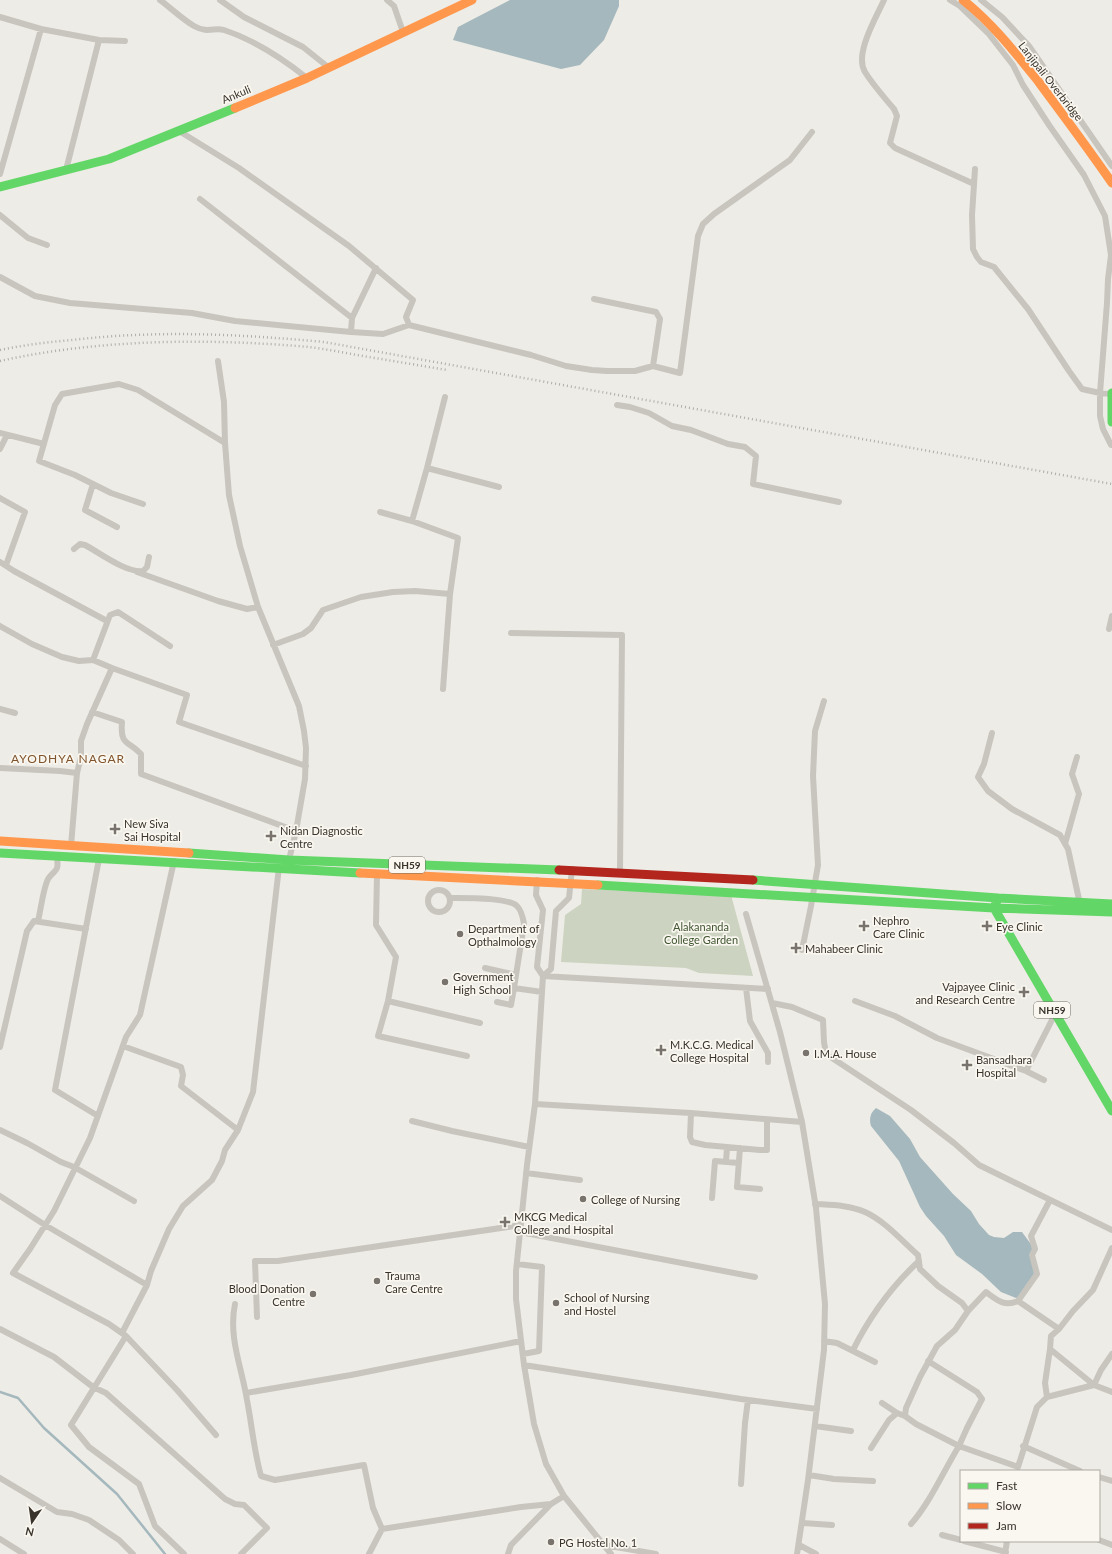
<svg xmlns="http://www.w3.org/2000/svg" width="1112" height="1554" font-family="Lato,sans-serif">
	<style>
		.green { fill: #ccd4c1 }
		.water { fill: #a4b8bd }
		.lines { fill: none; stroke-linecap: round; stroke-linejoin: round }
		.stream { stroke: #a4b8bd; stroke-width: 2.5 }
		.street { stroke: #c8c5be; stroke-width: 6 }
		.fast { stroke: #63d668; stroke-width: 9 }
		.slow { stroke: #ff974d; stroke-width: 9 }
		.jam { stroke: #b3261e; stroke-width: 9 }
		.rail { stroke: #afada9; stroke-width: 2.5; stroke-dasharray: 1 3; stroke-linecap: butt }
		.fast-bridge { stroke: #63d668; stroke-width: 9 }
		.poi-dot { fill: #78746d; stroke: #f9f7ef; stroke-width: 1.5 }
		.labels { text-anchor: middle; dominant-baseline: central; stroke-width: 3.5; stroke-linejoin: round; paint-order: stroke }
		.shield { fill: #f9f7ef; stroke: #736e66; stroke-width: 1 }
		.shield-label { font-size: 10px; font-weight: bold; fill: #39332c }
		.street-label { font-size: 11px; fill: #39332c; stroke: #f9f7ef }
		.poi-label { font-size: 11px; fill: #39332c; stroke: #f9f7ef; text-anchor: start }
		.park-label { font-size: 11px; fill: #405532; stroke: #f9f7ef }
		.neighbourhood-label { font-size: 12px; letter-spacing: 1px; fill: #80542d; stroke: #f9f7ef }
	</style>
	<rect width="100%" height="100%" fill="#eeece6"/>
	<path class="green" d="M 582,889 L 731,895 L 753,976 L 699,973 L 686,968 L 561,962 L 565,915 L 581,904 Z"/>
	<path class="water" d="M 510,0 L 619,0 L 619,6 L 604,40 L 580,65 L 561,69 L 453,40 L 458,27 Z
		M 876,1108 L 890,1116 L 910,1139 L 920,1157 L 953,1194 L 971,1211 L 979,1224 L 989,1235 L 994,1237 L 1004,1238 L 1013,1232 L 1022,1232 L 1033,1247 L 1035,1276 L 1021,1296 L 1016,1298 L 1001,1292 L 982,1274 L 956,1255 L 944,1236 L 926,1216 L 920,1207 L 899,1161 L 871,1126 C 869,1119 870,1113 876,1108 Z"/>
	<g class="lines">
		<path class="stream" d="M 0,1392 L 18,1398 L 44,1428 L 117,1494 L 165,1554"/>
		<path class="street" d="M 160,0 C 171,8 182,19 194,26 C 208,34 214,27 224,30 C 254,40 282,58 307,78
			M 220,0 L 244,17 L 303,47 L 328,67
			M 387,0 L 394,6 L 403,32
			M 884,0 C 876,18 854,54 865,72 C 873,85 884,97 894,109 L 897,116 L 890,143 L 895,148 L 974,184
			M 950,0 L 960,6 L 988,33 L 1013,65 L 1023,85 L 1049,125 L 1084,175 L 1105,216 L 1111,255 L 1108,279 L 1107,303 L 1100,393 L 1100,416 L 1103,429 L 1111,445 L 1112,445
			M 981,0 L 1002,17 L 1029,46 L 1112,166
			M 0,17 L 41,29 L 99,40 L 125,41
			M 179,131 L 239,168 L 349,246 L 413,300 L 406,317 L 409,325 L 531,355 L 566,366 L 592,370 L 607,371 L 635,371 L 653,366 L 680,373 L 698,236 L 703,224 L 714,214 L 790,160 L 812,132
			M 975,169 L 972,215 L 973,249 L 977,257 L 981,262 L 994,267 L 1028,309 L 1069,371 L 1082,389 L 1100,393 L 1112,394
			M 66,170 L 99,40
			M 0,174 L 41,29
			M 200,199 L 352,318
			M 0,215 L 28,238 L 47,245
			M 0,277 L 35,296 L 70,303 L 192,313 L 235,321 L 351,332 L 383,334 L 409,325
			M 594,299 L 656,312 L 660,319 L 653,366
			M 351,332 L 352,318 L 376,268
			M 218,361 L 224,402 L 225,443 L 229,495 L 240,546 L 258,607 L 299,706 L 304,731 L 306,748 L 305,779 L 296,831 L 289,860 L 290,862
			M 617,405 L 630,407 L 649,413 L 672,426 L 691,430 L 728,444 L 745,447 L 756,456 L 753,484 L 839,502
			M 0,433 L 44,444
			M 0,449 L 7,435
			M 427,468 L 499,487
			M 93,484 L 85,510 L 117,527
			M 0,498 L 25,512 L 6,565
			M 143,504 L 111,493 L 75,475 L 39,461 L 55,405 L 62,394 L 119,384 L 138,390 L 225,443
			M 380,512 L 412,521
			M 74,549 L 80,544 L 85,545 C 100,553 126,573 143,571 L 147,567 L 149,557
			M 0,562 L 14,571 L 107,621
			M 137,572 L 218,601 L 247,609 L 258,607
			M 0,626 L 32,644 L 62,657 L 79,661 L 93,660 L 112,668 L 87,724 L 81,741 L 81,757 L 77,773 L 71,846
			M 1109,629 L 1112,616
			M 511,633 L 622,635 L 620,872
			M 273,645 L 303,634 L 311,628 L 323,610 L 361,597 L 393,592 L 415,591 L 450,594
			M 93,660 L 110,615 L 118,612 L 170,646
			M 112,668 L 187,695 L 179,722 L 306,766
			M 443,689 L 450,594 L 458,538 L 412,521 L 427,468 L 445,397
			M 0,709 L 15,713
			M 92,712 L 122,722 C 120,746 128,740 141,754 L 141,774 L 296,831
			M 992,733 L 984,764 L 978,777 L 988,791 L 1012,809 L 1060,835 L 1068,849 L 1080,904
			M 0,768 L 60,771 L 77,773
			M 1065,844 L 1079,794 L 1072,774 L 1077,757
			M 174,861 L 140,1015 L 126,1037 L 90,1138 L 54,1211 L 30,1249 L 13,1273 L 109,1324 L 126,1336 L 177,1390 L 216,1435
			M 377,874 L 376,925 L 396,957 L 388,1001
			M 537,880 L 536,895 L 543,910 L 537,967 L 543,976
			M428 901a11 11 0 1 1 22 0a11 11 0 1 1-22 0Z
			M 450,898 C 463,898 508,897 517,906 C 522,911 523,918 524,924 L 514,988 L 542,992
			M 746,914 L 780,1032 L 802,1122 L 816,1208 L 825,1304 L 824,1350 L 808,1480 L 797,1554
			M 38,921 C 41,909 43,889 48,879 C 55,868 59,874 57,857
			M 802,950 L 811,906 L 818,865 L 813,776 L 815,731 L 824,701
			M 485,968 L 516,975
			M 543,976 L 535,1104 L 527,1165 L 516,1271 L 516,1299 L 524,1365 L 534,1424 L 546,1464 L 564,1496 L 611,1554
			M 543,976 L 768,989
			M 543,976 L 551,969 L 556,911 L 569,898 L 572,869
			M 746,988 L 750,1021 L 768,1053 L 768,1062
			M 855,1001 L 895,1016 L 937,1038 L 1026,1071 L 1044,1080
			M 497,1002 L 511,1005 L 514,988
			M 772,1003 L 792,1007 L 823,1020 L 824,1042 L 826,1054 L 911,1110 L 954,1143 L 979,1165 L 1112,1230
			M 123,1046 L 181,1067 L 183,1075 L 181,1086 L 238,1130
			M 0,1047 L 27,931 L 34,921 L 86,929
			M 467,1056 L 378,1036 L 388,1001 L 480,1023
			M 1026,1071 L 1055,1014
			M 535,1104 L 691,1113 L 802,1122
			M 691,1113 L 690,1137 L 692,1142 L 705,1145 L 760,1150 L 767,1150 L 767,1120
			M 98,1116 L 55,1090 L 99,859
			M 412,1121 L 452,1131 L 529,1147
			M 0,1130 L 27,1143 L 61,1162 L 74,1167 L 134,1201
			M 740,1148 L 737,1187 L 760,1189
			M 726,1162 L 727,1147
			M 526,1173 L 580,1180
			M 0,1196 L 45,1225 L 147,1285
			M 712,1198 L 715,1161 L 739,1163
			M 1050,1200 L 1031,1236 L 1035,1249 L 1032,1255 L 1037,1274 L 1018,1301 L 1059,1329 L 1051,1336 L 1050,1349 L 1094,1385 L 1112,1392
			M 815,1204 C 832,1205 849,1205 865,1212 C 885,1221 902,1241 918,1255 L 920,1269 L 938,1286 L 962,1303 L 968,1311
			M 520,1232 L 755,1277
			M 517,1264 L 542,1267 L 539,1351 L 523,1354
			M 235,1304 C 228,1337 242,1368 247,1400 C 252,1426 254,1451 261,1476 L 275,1480 L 364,1465 L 373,1508 L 382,1529
			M 257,1317 L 255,1261 L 278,1261 L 521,1225
			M 0,1329 L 54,1357 L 93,1387 L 106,1393 L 225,1499 L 235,1504 L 244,1505 L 267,1528 L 241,1554
			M 1059,1329 L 1073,1311 L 1093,1290 L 1112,1248
			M 122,1333 L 147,1285 L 151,1271 L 169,1229 L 183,1206 L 212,1180 L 222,1161 L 225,1150 L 238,1130 L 253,1092 L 279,867
			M 126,1336 L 71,1425 L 89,1447 L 139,1484 L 155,1526 L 184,1554
			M 824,1341 L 837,1343 L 875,1362
			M 853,1350 C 869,1318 892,1286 919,1261
			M 524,1365 L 741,1399 L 817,1409
			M 246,1393 L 351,1375 L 521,1341
			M 1047,1397 L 1045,1383 L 1050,1349
			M 882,1403 L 897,1413
			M 905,1416 L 906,1408 L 920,1377 L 937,1346 L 955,1330 L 968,1311 L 986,1292 C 997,1300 1004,1307 1018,1301
			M 815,1426 L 851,1431
			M 1023,1446 L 1080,1471
			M 871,1448 L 889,1420 L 897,1413 L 905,1416 L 916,1424 L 959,1446 L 967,1428 L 982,1399 L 977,1392 L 928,1361
			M 809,1475 L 834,1479 L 873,1481
			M 1099,1477 L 1112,1481
			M 0,1478 L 57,1512 L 72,1514 L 89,1520 L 119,1540 L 133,1554
			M 741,1484 L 745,1423 L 748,1400
			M 803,1523 L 832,1525
			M 911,1524 C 931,1501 943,1472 959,1446 L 1018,1467 L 1037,1407 L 1047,1397 L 1094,1385 L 1101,1370 L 1112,1354
			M 942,1535 L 961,1540
			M 0,1539 L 24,1554
			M 1099,1540 L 1112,1545
			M 964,1541 L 1006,1552
			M 604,1545 L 656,1554
			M 799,1545 L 816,1554
			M 369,1554 L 382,1529 L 521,1507 L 551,1504 L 564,1496
			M 508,1554 L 511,1545 L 551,1504
			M 1005,1554 L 1007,1541"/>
		<path class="fast" d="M 0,187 L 109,159 L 235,108
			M 0,853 L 360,873
			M 189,853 L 289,860 L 559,870
			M 753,880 L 998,898 L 994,908
			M 598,885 L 994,908
			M 998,898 L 1112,904
			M 994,908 L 1112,912
			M 994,908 L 1112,1111"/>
		<path class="slow" d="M 963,0 C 993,24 1014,51 1038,81 C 1063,115 1088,148 1112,183
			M 235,108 L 307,78 L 472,0
			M 0,841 L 189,853
			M 360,873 L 598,885"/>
		<path class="jam" d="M 559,870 L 753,880"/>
		<path class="rail" d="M 0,350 C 24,345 48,342 72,340 C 158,330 238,334 324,342 L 1112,484
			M 0,361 C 99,339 208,338 309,347 C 325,349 341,352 357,355 C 387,360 417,365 447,370"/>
		<path class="fast-bridge" d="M 1112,393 L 1112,422"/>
	</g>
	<g class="poi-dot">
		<path d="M113 823h4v4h4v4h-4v4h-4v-4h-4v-4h4z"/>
		<path d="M269 830h4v4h4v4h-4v4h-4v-4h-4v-4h4z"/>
		<path d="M862 920h4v4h4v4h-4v4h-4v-4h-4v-4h4z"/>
		<path d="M985 920h4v4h4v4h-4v4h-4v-4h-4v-4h4z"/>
		<circle cx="460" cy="934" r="4"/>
		<path d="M794 942h4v4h4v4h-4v4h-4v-4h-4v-4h4z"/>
		<circle cx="445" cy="982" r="4"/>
		<path d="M1022 986h4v4h4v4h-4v4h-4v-4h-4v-4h4z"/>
		<path d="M659 1044h4v4h4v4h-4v4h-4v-4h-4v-4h4z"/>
		<circle cx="806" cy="1053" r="4"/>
		<path d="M965 1059h4v4h4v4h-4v4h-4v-4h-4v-4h4z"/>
		<circle cx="583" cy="1199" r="4"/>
		<path d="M503 1216h4v4h4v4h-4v4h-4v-4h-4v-4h4z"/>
		<circle cx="377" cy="1281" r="4"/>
		<circle cx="313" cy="1294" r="4"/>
		<circle cx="556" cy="1303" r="4"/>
		<circle cx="551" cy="1542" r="4"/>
	</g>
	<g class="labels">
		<g class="shield">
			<rect x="389" y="857" width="36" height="16" rx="3"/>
			<rect x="1034" y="1002" width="36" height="16" rx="3"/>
		</g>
		<g class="shield-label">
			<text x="407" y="865">NH59</text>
			<text x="1052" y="1010">NH59</text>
		</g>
		<g class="street-label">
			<text transform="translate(1051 81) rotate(52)">Lanjipali Overbridge</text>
			<text transform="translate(236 94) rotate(-23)">Ankuli</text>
		</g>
		<g class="poi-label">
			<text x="124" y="823">New Siva<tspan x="124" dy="13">Sai Hospital</tspan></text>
			<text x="280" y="830">Nidan Diagnostic<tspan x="280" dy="13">Centre</tspan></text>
			<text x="873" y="920">Nephro<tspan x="873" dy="13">Care Clinic</tspan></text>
			<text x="996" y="926">Eye Clinic</text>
			<text x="468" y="928">Department of<tspan x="468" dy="13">Opthalmology</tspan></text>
			<text x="805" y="948">Mahabeer Clinic</text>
			<text x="453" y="976">Government<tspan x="453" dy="13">High School</tspan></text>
			<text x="1015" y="986" text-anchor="end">Vajpayee Clinic<tspan x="1015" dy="13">and Research Centre</tspan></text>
			<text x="670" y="1044">M.K.C.G. Medical<tspan x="670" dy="13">College Hospital</tspan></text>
			<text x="814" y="1053">I.M.A. House</text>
			<text x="976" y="1059">Bansadhara<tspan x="976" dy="13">Hospital</tspan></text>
			<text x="591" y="1199">College of Nursing</text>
			<text x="514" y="1216">MKCG Medical<tspan x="514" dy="13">College and Hospital</tspan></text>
			<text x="385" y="1275">Trauma<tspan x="385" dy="13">Care Centre</tspan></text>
			<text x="305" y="1288" text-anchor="end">Blood Donation<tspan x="305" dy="13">Centre</tspan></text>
			<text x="564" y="1297">School of Nursing<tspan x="564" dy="13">and Hostel</tspan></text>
			<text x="559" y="1542">PG Hostel No. 1</text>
		</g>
		<g class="park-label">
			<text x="701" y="926">Alakananda<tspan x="701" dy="13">College Garden</tspan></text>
		</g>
		<g class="neighbourhood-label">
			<text x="68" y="758">AYODHYA NAGAR</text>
		</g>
	</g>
	<rect x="960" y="1470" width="140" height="72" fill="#f9f7ef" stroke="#aca9a1"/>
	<rect x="968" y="1483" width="20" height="6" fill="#63d668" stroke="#aca9a1"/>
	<text x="996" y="1490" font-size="12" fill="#39332c">Fast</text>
	<rect x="968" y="1503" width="20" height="6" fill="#ff974d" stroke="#aca9a1"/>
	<text x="996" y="1510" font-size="12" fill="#39332c">Slow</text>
	<rect x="968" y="1523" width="20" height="6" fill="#b3261e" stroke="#aca9a1"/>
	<text x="996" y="1530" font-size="12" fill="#39332c">Jam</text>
	<g transform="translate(32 1522) rotate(193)" stroke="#f9f7ef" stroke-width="3" paint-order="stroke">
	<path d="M0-3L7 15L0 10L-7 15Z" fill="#39332c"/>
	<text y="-6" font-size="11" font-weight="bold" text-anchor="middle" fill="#39332c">N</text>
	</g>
</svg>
